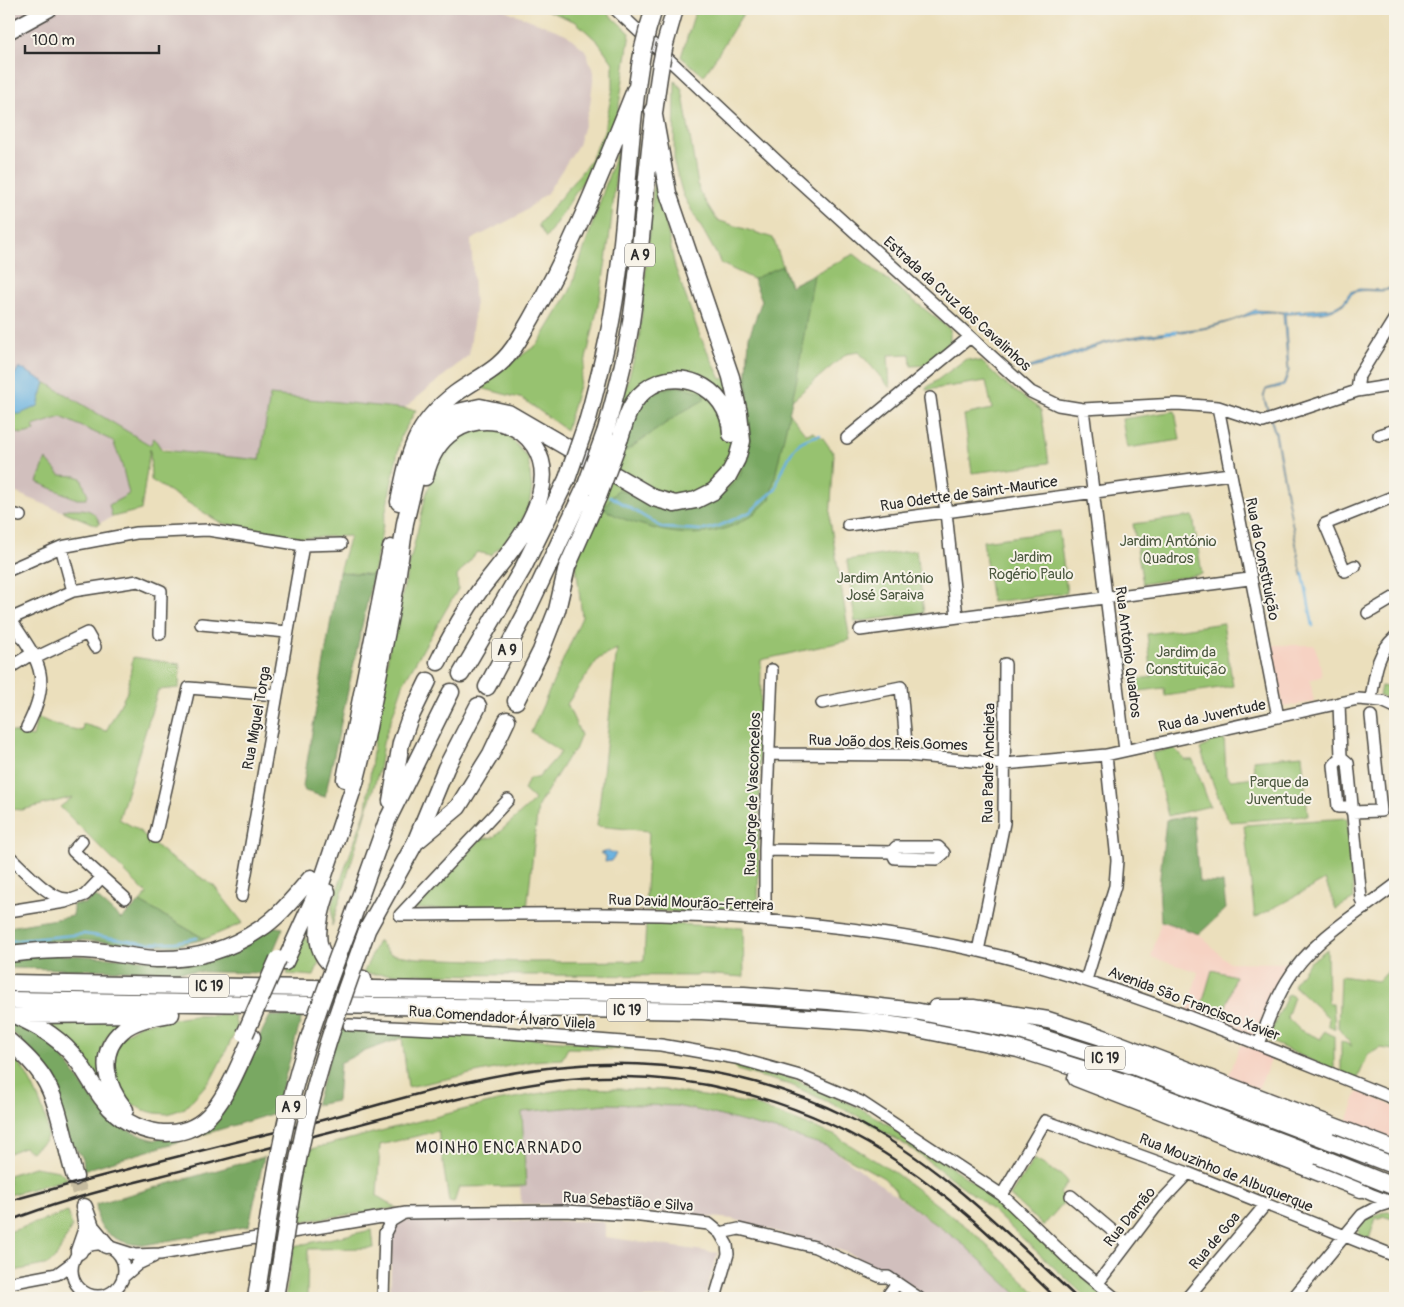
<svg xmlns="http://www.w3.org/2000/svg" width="1404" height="1307" font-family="Pangolin,sans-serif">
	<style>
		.built { fill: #f6d2c3 }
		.industrial { fill: #d1bfbd }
		.green { fill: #97c26f; stroke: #61764d }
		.forest { fill: #79a862; stroke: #526a46 }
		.water { fill: #68b1e0; stroke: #4a6e86 }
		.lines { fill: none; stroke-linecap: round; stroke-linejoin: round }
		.stream { stroke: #68b1e0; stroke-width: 2.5 }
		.highway-tunnel { stroke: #c5bb9f; stroke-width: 16; stroke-dasharray: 16 8; stroke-linecap: butt }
		.minor-casing { stroke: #484641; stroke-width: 14 }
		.major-casing { stroke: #484641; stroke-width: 18 }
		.highway-casing { stroke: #484641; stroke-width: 19 }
		.minor { stroke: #fff; stroke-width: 11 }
		.major { stroke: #fff; stroke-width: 15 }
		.highway { stroke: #fff; stroke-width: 16 }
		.rail { stroke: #2b2b2b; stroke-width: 2.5 }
		.highway-bridge-casing { stroke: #484641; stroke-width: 19; stroke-linecap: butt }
		.highway-bridge { stroke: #fff; stroke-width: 16 }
		.labels { text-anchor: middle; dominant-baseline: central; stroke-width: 4; stroke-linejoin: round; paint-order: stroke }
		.shield { fill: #f7f3e8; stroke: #686764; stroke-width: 1 }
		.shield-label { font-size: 14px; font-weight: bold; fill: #2b2b2b }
		.street-label { font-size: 15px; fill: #2b2b2b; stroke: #f7f3e8 }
		.park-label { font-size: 15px; fill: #4b583f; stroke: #f7f3e8 }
		.neighbourhood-label { font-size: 16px; letter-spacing: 1px; fill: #2b2b2b; stroke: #f7f3e8 }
	</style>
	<rect width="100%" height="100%" fill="#f7f3e8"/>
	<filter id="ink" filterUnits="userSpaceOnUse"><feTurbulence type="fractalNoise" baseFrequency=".02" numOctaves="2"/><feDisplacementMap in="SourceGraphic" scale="10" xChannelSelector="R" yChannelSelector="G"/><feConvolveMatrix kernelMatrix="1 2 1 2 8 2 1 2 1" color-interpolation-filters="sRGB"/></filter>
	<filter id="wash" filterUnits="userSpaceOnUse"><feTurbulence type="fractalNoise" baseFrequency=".0096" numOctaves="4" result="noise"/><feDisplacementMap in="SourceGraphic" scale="20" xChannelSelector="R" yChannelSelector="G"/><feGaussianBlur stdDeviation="1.12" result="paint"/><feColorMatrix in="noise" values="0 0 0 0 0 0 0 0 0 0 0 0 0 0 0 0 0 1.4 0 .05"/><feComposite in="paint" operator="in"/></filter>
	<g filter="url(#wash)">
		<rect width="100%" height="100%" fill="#ebdfbc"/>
		<path class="built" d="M 1272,645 L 1314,645 L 1319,658 L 1322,676 L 1310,680 L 1314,702 L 1283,707 Z
			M 1161,921 L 1199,934 L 1228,962 L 1285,963 L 1254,1037 L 1187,1011 L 1198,972 L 1151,957 Z
			M 1241,1044 L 1273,1056 L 1258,1089 L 1228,1077 Z
			M 1358,1091 L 1395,1106 L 1395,1143 L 1347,1122 Z"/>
		<path class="industrial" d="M 9,9 L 502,9 L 566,34 L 585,50 L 594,73 L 590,105 L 578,145 L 547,193 L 521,214 L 471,240 L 475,308 L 469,355 L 401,411 L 268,473 L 151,445 L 141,510 L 112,517 L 96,525 L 9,490 Z
			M 668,1099 L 784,1129 L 793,1137 L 811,1134 L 964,1245 L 1032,1298 L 928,1298 L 906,1282 L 846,1252 L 733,1219 L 573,1205 L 521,1204 L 516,1106 Z
			M 403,1220 L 600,1221 L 605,1224 L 605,1237 L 718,1253 L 704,1298 L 390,1298 L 392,1236 L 395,1227 Z"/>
		<path class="green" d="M 544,9 L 603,9 L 630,33 L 618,112 L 603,151 L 546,238 L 538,225 L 588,164 L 604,132 L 613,88 L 613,63 L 598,42 L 576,22 Z
			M 696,9 L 746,9 L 704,76 L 681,57 Z
			M 675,81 L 682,89 L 699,191 L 717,220 L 773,238 L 790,286 L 854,254 L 950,329 L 950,341 L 930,365 L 911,366 L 910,354 L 888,355 L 890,388 L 859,352 L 846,354 L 784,407 L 806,434 L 813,432 L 823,438 L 834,454 L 830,520 L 850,640 L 761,660 L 758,914 L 703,914 L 645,910 L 649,831 L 597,826 L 617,649 L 598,659 L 567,704 L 581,735 L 575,750 L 568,757 L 538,806 L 527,909 L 412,909 L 481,839 L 494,837 L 535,800 L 524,790 L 529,778 L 538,778 L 561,752 L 531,732 L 582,617 L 576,564 L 639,341 L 655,170 L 675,267 L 700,336 L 721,379 L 747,375 L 749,337 L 763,302 L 753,279 L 722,264 L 683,195 L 674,163 Z
			M 617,151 C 612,251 595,336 566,430 L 523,399 L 477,387 L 538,344 L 570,291 Z
			M 966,359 L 982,362 L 1003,382 L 1041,410 L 1049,463 L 972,473 L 964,415 L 992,409 L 986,381 L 927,390 L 925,389 Z
			M 45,382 L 150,445 L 154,438 L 162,450 L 260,460 L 270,395 L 416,410 L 401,436 L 373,575 L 339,572 L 350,536 L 303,538 L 221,523 L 151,480 L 150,449 L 141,510 L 112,517 L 109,505 L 129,494 L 122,465 L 113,441 L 61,417 L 33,426 L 35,431 L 22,434 L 9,430 L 9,409 L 13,414 L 38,406 Z
			M 1175,411 L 1180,440 L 1127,448 L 1122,419 Z
			M 476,427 L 504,430 L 528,458 L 532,489 L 529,505 L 518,529 L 491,555 L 477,552 L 457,576 L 458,589 L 404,682 L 383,743 L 379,770 L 332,926 L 332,904 L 366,810 L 375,734 L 390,645 L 426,495 L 442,449 L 450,441 Z
			M 46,459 L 60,475 L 76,476 L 81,478 L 88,495 L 86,499 L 77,499 L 37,482 Z
			M 67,509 C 83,509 94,507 100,524 L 96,525 L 63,511 Z
			M 1193,516 L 1202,574 L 1143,584 L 1133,524 Z
			M 1059,531 L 1067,593 L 992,602 L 983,541 Z
			M 916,550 L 924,613 L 855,622 L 847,560 Z
			M 1223,623 L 1233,686 L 1165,696 L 1164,688 L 1133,692 L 1131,680 L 1152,677 L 1147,634 Z
			M 133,657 L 180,664 L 179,688 L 158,690 L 119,819 L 137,829 L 168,856 L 214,886 L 243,923 L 205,939 L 140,902 L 147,894 L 60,807 L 73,797 L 22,810 L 9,809 L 9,731 L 33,737 L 37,717 L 55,725 L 82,731 L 83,724 L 106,731 L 127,692 Z
			M 1381,686 L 1395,688 L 1395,701 L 1379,696 Z
			M 1224,734 L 1226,775 L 1231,780 L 1255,777 L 1253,760 L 1302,755 L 1308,816 L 1230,822 L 1222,807 L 1200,749 L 1209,744 L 1207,736 Z
			M 1174,748 L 1185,760 L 1193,760 L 1210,806 L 1168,816 L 1152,753 Z
			M 1347,818 L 1354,899 L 1336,909 L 1325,880 L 1255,918 L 1244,825 Z
			M 646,923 L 743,927 L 744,977 L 700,974 L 696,976 L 363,974 L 378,941 L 390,954 L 418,958 L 527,962 L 644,961 Z
			M 302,934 L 321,957 L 314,976 L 287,974 Z
			M 1327,949 L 1328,1003 L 1333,1003 L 1335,1029 L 1328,1025 L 1329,1018 L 1293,985 L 1308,964 Z
			M 1395,963 L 1395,1047 L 1394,1050 L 1380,1048 L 1368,1055 L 1357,1080 L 1341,1073 L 1341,1041 L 1352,1046 L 1338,1028 L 1340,976 L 1378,981 Z
			M 1212,970 L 1235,976 L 1223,1017 L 1200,1011 Z
			M 1288,994 L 1294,997 L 1287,1017 L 1300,1030 L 1321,1039 L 1324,1031 L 1334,1036 L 1334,1071 L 1267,1040 Z
			M 234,1015 L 237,1029 L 212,1078 L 185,1108 L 168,1114 L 155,1113 L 143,1110 L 126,1100 L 113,1080 L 114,1050 L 122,1036 L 141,1024 L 194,1016 Z
			M 120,1019 C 100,1044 97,1052 104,1084 L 99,1088 L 47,1020 Z
			M 401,1029 L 656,1048 L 723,1059 L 793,1079 L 858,1107 L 891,1126 L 998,1199 L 1106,1298 L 1087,1298 L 982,1201 L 912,1149 L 856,1115 L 791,1085 L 737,1070 L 732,1064 L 655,1050 L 568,1048 L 562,1059 L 533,1061 L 408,1087 Z
			M 9,1055 C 13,1058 18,1061 21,1066 C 29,1077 54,1125 46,1139 C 43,1144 35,1148 31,1152 L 24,1147 L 9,1153 Z
			M 571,1088 L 666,1090 L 752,1104 L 834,1135 L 895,1173 L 972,1231 L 1041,1298 L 1021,1298 L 964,1245 L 897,1195 L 895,1190 L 884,1178 L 826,1146 L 779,1131 L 706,1112 L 676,1106 L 607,1104 L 522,1112 L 526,1186 L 459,1187 L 454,1203 L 449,1202 L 438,1131 L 380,1145 L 377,1196 L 397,1208 L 297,1222 L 307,1150 L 497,1101 Z
			M 1034,1159 L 1064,1177 L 1068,1182 L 1060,1193 L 1065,1201 L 1043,1226 L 1010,1196 Z
			M 34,1167 L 59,1171 L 68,1179 L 9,1195 L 9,1175 Z
			M 68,1212 L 72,1226 L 57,1256 L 49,1264 L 9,1272 L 9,1232 Z
			M 1389,1212 L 1395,1214 L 1395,1220 L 1383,1216 L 1380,1218 L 1376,1218 L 1369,1239 L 1359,1235 L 1358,1230 C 1365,1218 1377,1212 1389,1212 Z
			M 372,1230 L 374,1248 L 308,1249 L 307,1298 L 285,1298 L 294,1246 Z"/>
		<path class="forest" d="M 782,266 L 790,286 L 814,274 L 797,378 L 770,499 C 735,537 690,541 642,525 C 628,521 616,517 603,508 L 618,489 L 664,508 L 712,499 L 726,491 L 740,476 L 750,440 L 747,375 L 749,337 L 762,300 L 753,279 Z
			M 676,386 L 704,392 L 704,400 L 682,412 L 626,451 L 623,446 C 632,415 641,393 676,386 Z
			M 339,572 L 373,575 L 325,797 L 305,791 L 303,786 Z
			M 1193,816 L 1199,882 L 1223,883 L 1226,909 L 1199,934 L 1161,921 L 1159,886 L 1166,820 Z
			M 95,896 L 121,919 L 140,902 L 205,939 L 175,946 L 77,940 L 25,942 L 9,946 L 9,927 L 73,916 L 73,904 L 84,904 Z
			M 270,926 L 283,928 L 264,973 L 9,968 L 9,958 L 43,954 L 184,961 Z
			M 270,1016 L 302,1016 L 275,1113 L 84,1170 L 83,1158 L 69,1140 L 35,1055 L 9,1029 L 13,1023 C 72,1042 75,1093 116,1123 C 129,1132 141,1136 155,1140 L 225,1105 Z
			M 401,1029 L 402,1038 L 360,1053 L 340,1063 L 337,1101 L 315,1105 L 339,1030 Z
			M 264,1157 L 249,1226 L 144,1245 C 128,1245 110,1239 100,1225 C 97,1220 97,1210 96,1204 Z"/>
		<path class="water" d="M 1395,285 C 1387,295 1372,289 1359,291 C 1349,292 1349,300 1342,305 C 1328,315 1301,313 1285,314 L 1289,371 L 1284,386 L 1266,390 L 1264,397 L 1276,433 L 1302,576 L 1275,434 L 1263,397 L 1266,389 L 1283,384 L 1288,371 L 1283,313 C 1252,308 1232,324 1202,329 C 1170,335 1136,335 1104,344 C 1086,350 1039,369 1024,369 L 1106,342 L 1142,335 L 1203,328 L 1234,320 L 1255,310 L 1284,312 L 1332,308 L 1342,304 L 1350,292 L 1359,289 L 1385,290 Z
			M 19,367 L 45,382 L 38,406 L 20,414 L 13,414 L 9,409 L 9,385 Z
			M 609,851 L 616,854 L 611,861 L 605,862 L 606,856 L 600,853 Z"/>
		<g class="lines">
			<path class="stream" d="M 1165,333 L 1177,332
				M 610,496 L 663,528 L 704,530 L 719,526 L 750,512 L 776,489 C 777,480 781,475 784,467 C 794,446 797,440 820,435
				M 1303,574 L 1313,626
				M 9,941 L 84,934 L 149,943 L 176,942 L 197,938"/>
		</g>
	</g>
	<g filter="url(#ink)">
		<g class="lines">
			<path class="highway-tunnel" d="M 75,1177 L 84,1207"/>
			<g class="minor-casing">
				<path id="minor" d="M 615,9 L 792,175 L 1031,392 L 1058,405 L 1083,409 L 1177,404 L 1218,407 L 1263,422 L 1357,391 L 1395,385
					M 1357,391 L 1359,376 L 1395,318
					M 930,398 L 946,512 L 957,617
					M 1218,407 L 1278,717
					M 1083,409 L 1125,750
					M 1379,435 L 1395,430
					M 847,438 L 970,337
					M 9,513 L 20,516
					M 848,525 L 1230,474
					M 1355,566 L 1345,571 L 1325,524 L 1395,496
					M 9,570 L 61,547 L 136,533 L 208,530 L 303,545 L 341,544
					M 73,591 L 138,581 L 161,591 L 160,634
					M 1368,613 L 1395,597
					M 9,617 C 38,661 54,675 27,727
					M 10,619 L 73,591 L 61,547
					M 201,624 L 287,632
					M 860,630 L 1249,579
					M 35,658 L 87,633 L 95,647
					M 9,668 L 33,653
					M 1371,699 C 1375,675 1376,654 1395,637
					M 822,703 L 901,687 L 907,755
					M 1339,703 L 1341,757 L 1348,763 L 1361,899 L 1365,908
					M 769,754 L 907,755 L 1005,764 L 1106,755 L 1358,699 L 1382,701 L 1395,707
					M 1341,757 L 1334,765 L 1338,807 L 1352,807
					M 1352,812 L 1381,811 L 1371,716
					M 155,837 L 189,688 L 276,695
					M 82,841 L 73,851 L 125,898
					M 765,850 L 892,852 L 895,858 L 937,859 L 944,853 L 938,847 L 896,847 L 892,852
					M 9,856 C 23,869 50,900 68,899
					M 242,896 L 303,545
					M 9,911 L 65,902 L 85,895 L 102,877
					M 400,915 C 593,913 790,908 979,951 C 1123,984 1258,1045 1395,1099
					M 400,915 L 508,800
					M 765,920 L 765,850 L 772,670
					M 978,951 L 1004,823 L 1005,664
					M 1086,980 L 1115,886 L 1117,860 L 1106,755
					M 349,1025 L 495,1032 L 661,1045 L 736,1058 L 800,1076 L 861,1102 L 1002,1195 L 1076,1266 L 1115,1298
					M 1259,1044 C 1267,1023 1275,1000 1287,981 C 1311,940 1359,913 1395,885
					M 1372,1151 C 1362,1158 1348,1182 1364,1191 C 1372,1196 1384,1199 1393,1203
					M 1002,1195 L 1045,1121 L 1188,1173 L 1395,1256
					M 1071,1196 L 1127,1243
					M 720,1233 L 739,1229 L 815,1247 L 881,1277 L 888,1277 L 919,1298
					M72 1270a26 26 0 1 1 52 0a26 26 0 1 1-52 0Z
					M 110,1247 L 135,1255 L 160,1254 L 406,1213 L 565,1211 L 632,1215 L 709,1224 L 720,1233 L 727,1245 L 728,1254 L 715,1298
					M 123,1277 L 138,1264 L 153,1257
					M 9,1283 L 57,1274 L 72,1263
					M 1098,1283 L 1155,1208 L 1188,1173
					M 383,1298 L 385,1233 L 391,1221 L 401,1215
					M 886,1298 L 897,1283
					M 1187,1298 L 1266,1204
					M 1293,1298 L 1362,1215 L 1379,1206 L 1392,1202"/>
			</g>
			<g class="major-casing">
				<path id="major" d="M 9,31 L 49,9"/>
			</g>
			<g class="highway-casing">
				<path id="highway" d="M 648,28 L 654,9
					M 665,44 L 675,9
					M 588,419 C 597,385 606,351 612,316 C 628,227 627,137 643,48
					M 606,430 C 616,392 627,354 632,315 C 644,232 647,147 661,64
					M 620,438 C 625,423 628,408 639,396 C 672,360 730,386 731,434
					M 425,477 C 445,387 562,415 540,495 C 531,531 502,561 480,590 C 463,613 450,637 438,662
					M 399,502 C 409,453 414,425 455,394 C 481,375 500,371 518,341 C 566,263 601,175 635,90
					M 461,674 L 523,568 L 567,479
					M 487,687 L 526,613 L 585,488
					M 516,701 L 541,651 L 557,610 L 567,567 L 598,497
					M 345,779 L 391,548
					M 391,801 L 401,743 L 409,720 L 428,681
					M 417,841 L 458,807 L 491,754 L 507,720
					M 327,892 C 312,935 311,967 363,979
					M 351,922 L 387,821 L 451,692
					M 361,947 L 367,930 L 415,843 L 446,768 L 478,706
					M 9,954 C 34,951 59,949 85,950 C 109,951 132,958 156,959 C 194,960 229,950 260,929 C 280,916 295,896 311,878
					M 285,962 L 322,881 L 355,783 L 365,743 L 397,580 L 405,523 L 423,447 L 434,428 L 458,412 L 480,407 L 508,413 L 654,498 L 675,504 L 696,500 L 714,491 L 728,476 L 737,459 L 742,441 L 739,413 L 731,377 L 668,193 L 653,110
					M 9,983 L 744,995 L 829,1001 L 915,1011 L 1023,1032 L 1130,1065 L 1330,1141
					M 9,1000 L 702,1011 L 870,1022 L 913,1028 L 1018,1049 L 1130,1084 L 1318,1156
					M 936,1008 L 973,1008 L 1048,1020 L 1101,1037 L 1394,1149
					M 14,1015 C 41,1027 62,1039 80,1064 C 88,1076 95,1090 105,1102 C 131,1135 184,1147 213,1111 C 230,1090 240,1062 252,1037
					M 21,1015 L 147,1014
					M 9,1041 C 22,1052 34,1063 43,1077 C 60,1103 65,1147 75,1177
					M 1076,1078 L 1361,1189
					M 125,1110 C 106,1086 96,1053 123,1030 C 135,1019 155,1017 171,1014
					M 84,1207 L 91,1227 L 106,1245
					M 79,1251 L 87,1228 L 85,1215
					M 275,1298 L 280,1267"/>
			</g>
			<use href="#minor" class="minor"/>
			<use href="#major" class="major"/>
			<use href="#highway" class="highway"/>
			<path class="rail" d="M 9,1201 C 108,1173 208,1149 307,1124 C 389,1103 472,1075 556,1067 C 657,1056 759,1073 850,1118 C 937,1161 1006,1232 1077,1298
				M 9,1221 C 56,1202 106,1189 156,1177 C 211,1163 266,1149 321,1134 C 398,1115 475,1091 554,1081 C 675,1065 800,1096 901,1164 C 958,1202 1007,1251 1056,1298"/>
			<g class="highway-bridge-casing">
				<path id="highway-bridge" d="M 643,48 L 648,28
					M 661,64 L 665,44
					M 567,479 L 588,419
					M 585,488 L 606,430
					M 598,497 L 620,438
					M 245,1034 L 278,959
					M 1330,1141 L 1395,1166
					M 1318,1156 L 1395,1187
					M 280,1267 C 289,1210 297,1154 312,1099 C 325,1047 343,997 361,947
					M 256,1298 C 268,1222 278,1144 299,1070 C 314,1019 332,971 351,922"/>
			</g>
			<use href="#highway-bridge" class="highway-bridge"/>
		</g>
	</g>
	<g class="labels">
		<g class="shield">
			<rect x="625" y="243.5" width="30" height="23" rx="4"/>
			<rect x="492" y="638.5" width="30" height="23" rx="4"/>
			<rect x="189" y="974.5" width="40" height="23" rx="4"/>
			<rect x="607" y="998.5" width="40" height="23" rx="4"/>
			<rect x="1085" y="1046.5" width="40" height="23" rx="4"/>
			<rect x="276" y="1095.5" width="30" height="23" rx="4"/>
		</g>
		<g class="shield-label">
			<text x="640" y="255">A 9</text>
			<text x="507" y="650">A 9</text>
			<text x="209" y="986">IC 19</text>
			<text x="627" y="1010">IC 19</text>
			<text x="1105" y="1058">IC 19</text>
			<text x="291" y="1107">A 9</text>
		</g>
		<g class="street-label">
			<text transform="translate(957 304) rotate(42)">Estrada da Cruz dos Cavalinhos</text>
			<text transform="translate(969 494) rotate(-8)">Rua Odette de Saint-Maurice</text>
			<text transform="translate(1262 559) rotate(79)">Rua da Constituição</text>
			<text transform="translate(1128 652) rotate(83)">Rua António Quadros</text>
			<text transform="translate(1212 716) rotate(-12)">Rua da Juventude</text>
			<text transform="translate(257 718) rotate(-80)">Rua Miguel Torga</text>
			<text transform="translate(888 743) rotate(2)">Rua João dos Reis Gomes</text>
			<text transform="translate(989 763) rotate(-89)">Rua Padre Anchieta</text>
			<text transform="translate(753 794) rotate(-88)">Rua Jorge de Vasconcelos</text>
			<text transform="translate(691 903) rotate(2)">Rua David Mourão-Ferreira</text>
			<text transform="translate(1194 1004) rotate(21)">Avenida São Francisco Xavier</text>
			<text transform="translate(502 1018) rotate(4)">Rua Comendador Álvaro Vilela</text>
			<text transform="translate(1226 1173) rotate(22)">Rua Mouzinho de Albuquerque</text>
			<text transform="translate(628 1202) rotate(4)">Rua Sebastião e Silva</text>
			<text transform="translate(1130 1217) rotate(-51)">Rua Damão</text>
			<text transform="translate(1215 1241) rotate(-50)">Rua de Goa</text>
		</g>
		<g class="park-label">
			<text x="1168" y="541">Jardim António<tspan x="1168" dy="17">Quadros</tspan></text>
			<text x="1031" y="557">Jardim<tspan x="1031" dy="17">Rogério Paulo</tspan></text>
			<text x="885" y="578">Jardim António<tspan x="885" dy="17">José Saraiva</tspan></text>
			<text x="1186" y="652">Jardim da<tspan x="1186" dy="17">Constituição</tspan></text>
			<text x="1279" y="782">Parque da<tspan x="1279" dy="17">Juventude</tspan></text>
		</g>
		<g class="neighbourhood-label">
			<text x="499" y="1148">MOINHO ENCARNADO</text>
		</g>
	</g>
	<rect width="1404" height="1307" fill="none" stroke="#f7f3e8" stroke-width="30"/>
	<path d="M25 45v8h134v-8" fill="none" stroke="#2b2b2b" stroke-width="2.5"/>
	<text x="32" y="45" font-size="15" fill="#2b2b2b" stroke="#f7f3e8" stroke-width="4" paint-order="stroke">100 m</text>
</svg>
